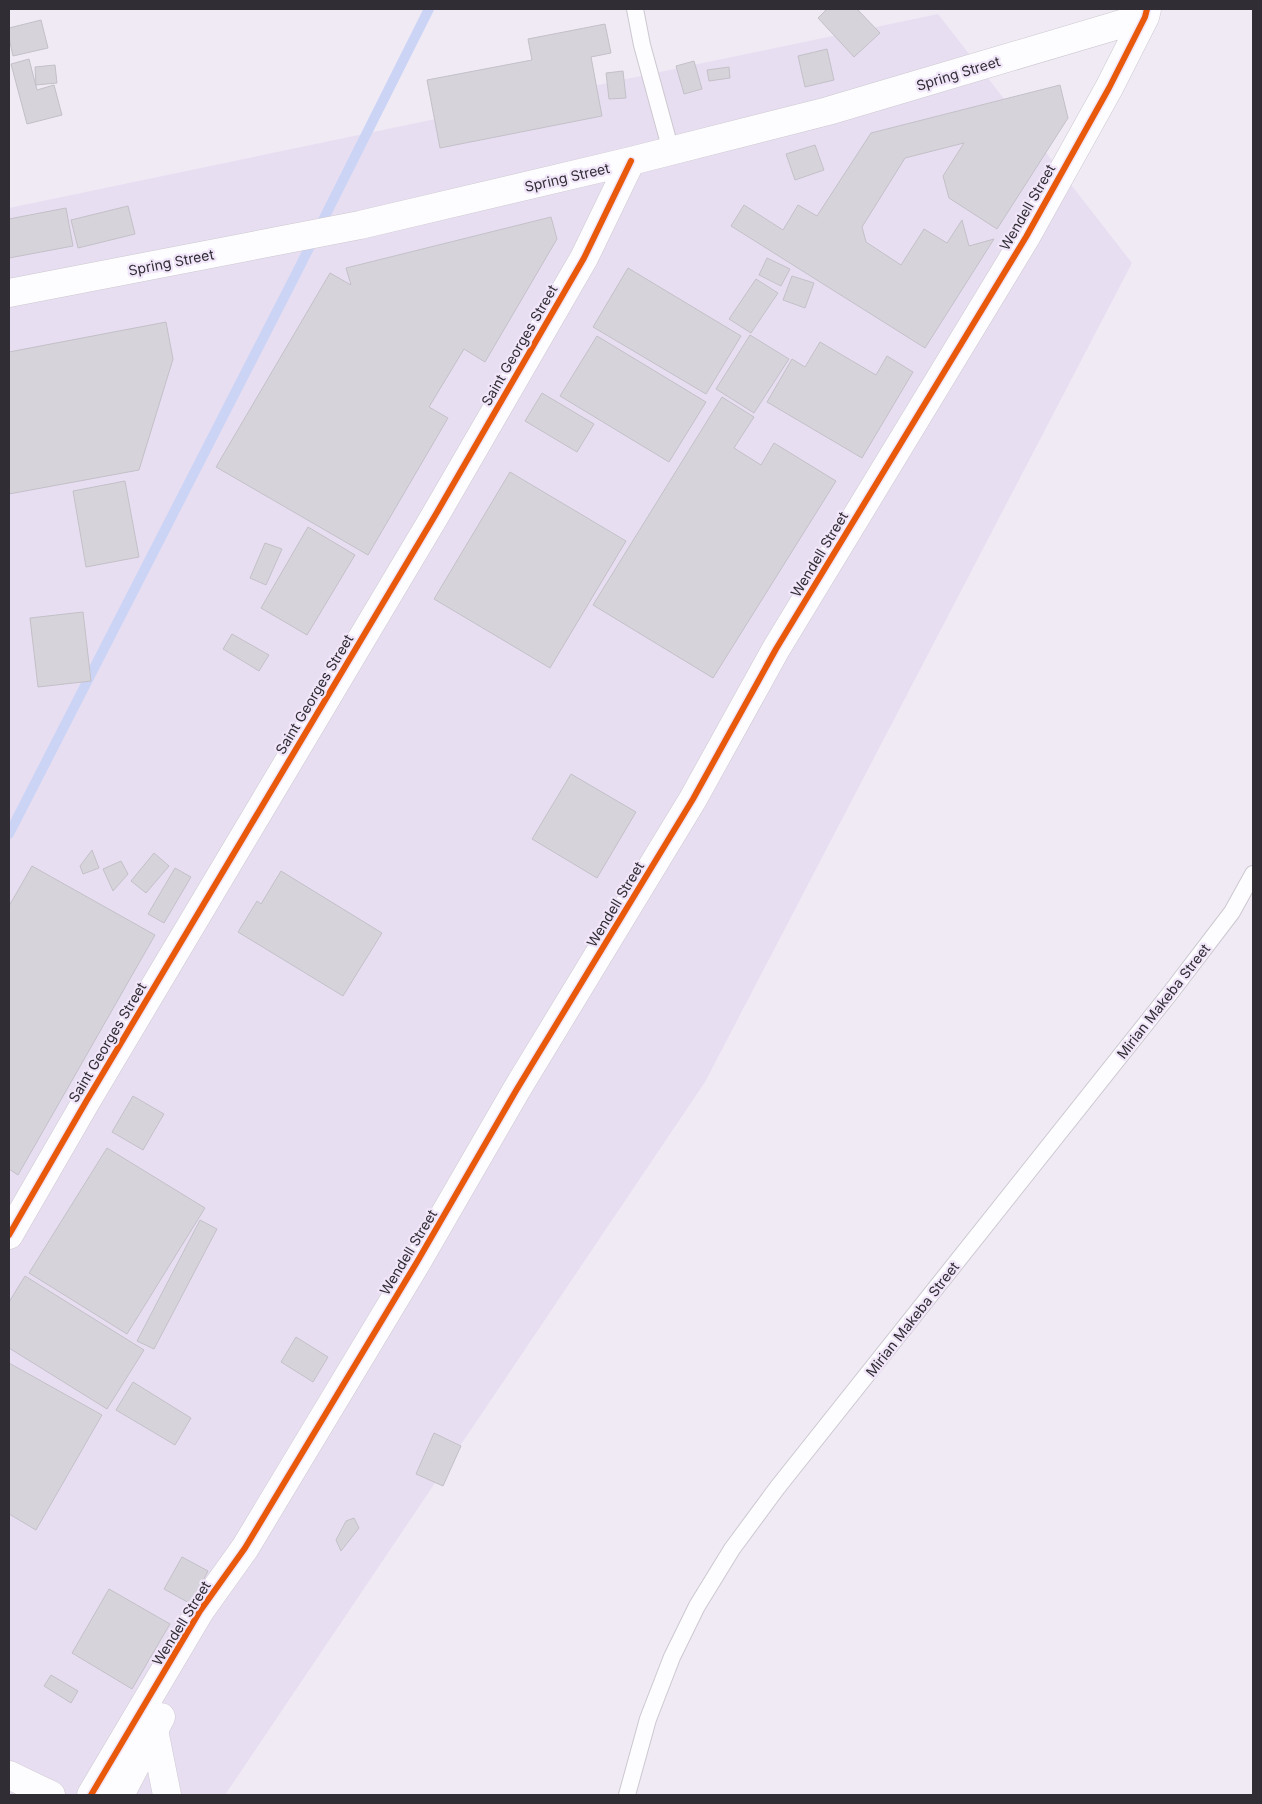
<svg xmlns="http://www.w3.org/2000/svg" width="1262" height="1804" font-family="Inter,sans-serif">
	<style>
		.built { fill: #e8def1 }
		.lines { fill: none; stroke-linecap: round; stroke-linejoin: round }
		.stream { stroke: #ccd4f5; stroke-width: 10 }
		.building { fill: #d6d3db; stroke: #c3c0c8 }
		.lane-casing { stroke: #ccc8d0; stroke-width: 18 }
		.street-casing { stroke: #ccc8d0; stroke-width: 29 }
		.secondary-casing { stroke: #ccc8d0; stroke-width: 29 }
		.lane { stroke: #fdfcfe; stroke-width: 16 }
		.street { stroke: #fdfcfe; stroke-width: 28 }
		.secondary { stroke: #fdfcfe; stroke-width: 28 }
		.cycleway-casing { stroke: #f1e6f9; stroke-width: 9 }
		.cycleway { stroke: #e8590c; stroke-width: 6 }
		.labels { text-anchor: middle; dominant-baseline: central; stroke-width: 4.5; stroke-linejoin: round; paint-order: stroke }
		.street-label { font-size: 14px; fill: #312d34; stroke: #f1e6f9 }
	</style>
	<rect width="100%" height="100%" fill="#f0eaf5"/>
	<path class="built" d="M 938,14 L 1132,263 L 705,1082 L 225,1795 L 9,1795 L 9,208 Z"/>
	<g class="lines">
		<path class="stream" d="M 9,834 L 296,274 L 429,9"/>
	</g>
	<path class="building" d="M 827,9 L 857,9 L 880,33 L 854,57 L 818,18 Z
		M 41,20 L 48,48 L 13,56 L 9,38 L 9,28 Z
		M 605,24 L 611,53 L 591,57 L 602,116 L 440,148 L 427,80 L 532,60 L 528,39 Z
		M 827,49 L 834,80 L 805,87 L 798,56 Z
		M 29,59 L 37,90 L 54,85 L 62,115 L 27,124 L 11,64 Z
		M 694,61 L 702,89 L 684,94 L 676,66 Z
		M 55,65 L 57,83 L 36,85 L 35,67 Z
		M 729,67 L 730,78 L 709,81 L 707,70 Z
		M 623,71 L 626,98 L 609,99 L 606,73 Z
		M 1060,85 L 1068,118 L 997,229 L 949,198 L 943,176 L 964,143 L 905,158 L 862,227 L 866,242 L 901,265 L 924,229 L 947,243 L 962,220 L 969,246 L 994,239 L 925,348 L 731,226 L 744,205 L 783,230 L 798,205 L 817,216 L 871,133 Z
		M 815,145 L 824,170 L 795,180 L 786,154 Z
		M 128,206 L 135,234 L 78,248 L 71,220 Z
		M 66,208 L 73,246 L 9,258 L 9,219 Z
		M 551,217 L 557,239 L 485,362 L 464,349 L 429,407 L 448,418 L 368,555 L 216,467 L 330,273 L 351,285 L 346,268 Z
		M 767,258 L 790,269 L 781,286 L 759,275 Z
		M 628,268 L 741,336 L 706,394 L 593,327 Z
		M 792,276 L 814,283 L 805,308 L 783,300 Z
		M 756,279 L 778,293 L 751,333 L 729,319 Z
		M 166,322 L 173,359 L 139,470 L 9,494 L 9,352 Z
		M 750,335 L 789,359 L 754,413 L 716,389 Z
		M 597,336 L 706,402 L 669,462 L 560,396 Z
		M 820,342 L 876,375 L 887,356 L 913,372 L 862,458 L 767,402 L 792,359 L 805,367 Z
		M 542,393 L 594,424 L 577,452 L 525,421 Z
		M 722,397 L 754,417 L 734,448 L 761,465 L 774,443 L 836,481 L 713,678 L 593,605 Z
		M 510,472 L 626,541 L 550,668 L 434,599 Z
		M 125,481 L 139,557 L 86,567 L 73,491 Z
		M 308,527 L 355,555 L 307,635 L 261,608 Z
		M 265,543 L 282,549 L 266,585 L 250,578 Z
		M 83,612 L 91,681 L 38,687 L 30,618 Z
		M 232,634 L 269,655 L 259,671 L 223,649 Z
		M 571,774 L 636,812 L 597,878 L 532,839 Z
		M 92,850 L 99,868 L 83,874 L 80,866 Z
		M 154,853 L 169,866 L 146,893 L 131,881 Z
		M 121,861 L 128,874 L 113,891 L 103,869 Z
		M 32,866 L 155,935 L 18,1175 L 9,1169 L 9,906 Z
		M 175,868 L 191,877 L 164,923 L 148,914 Z
		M 281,871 L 382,933 L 343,996 L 238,932 L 257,901 L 261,904 Z
		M 133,1096 L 164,1114 L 143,1150 L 112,1132 Z
		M 107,1148 L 205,1208 L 127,1334 L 29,1273 Z
		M 200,1220 L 217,1229 L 154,1349 L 137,1341 Z
		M 25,1276 L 144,1350 L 107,1409 L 9,1348 L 9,1302 Z
		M 296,1337 L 328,1357 L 313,1382 L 281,1362 Z
		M 9,1363 L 102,1415 L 36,1530 L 9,1514 Z
		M 133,1382 L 191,1418 L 175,1445 L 116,1410 Z
		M 434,1433 L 461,1446 L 443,1486 L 416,1474 Z
		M 354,1518 L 359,1528 L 341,1551 L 336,1540 L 346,1521 Z
		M 182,1557 L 208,1571 L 191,1604 L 164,1589 Z
		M 109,1589 L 170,1624 L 132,1689 L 72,1653 Z
		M 51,1675 L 78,1691 L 71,1703 L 44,1686 Z"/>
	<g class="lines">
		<g class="lane-casing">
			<path id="lane" d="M 635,9 L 642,45 L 671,151
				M 627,1795 L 648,1719 L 672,1657 L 697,1606 L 732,1549 L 777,1488 L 1171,992 L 1232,912 L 1253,874"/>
		</g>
		<g class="street-casing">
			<path id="street" d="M 9,293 L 360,225 L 631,161 L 828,111 L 1145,17
				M 9,1235 L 87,1100 L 436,514 L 584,258 L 631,161
				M 91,1795 L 200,1611 L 245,1548 L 417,1262 L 517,1089 L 693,799 L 776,649 L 1026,237 L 1109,88 L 1145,17 L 1147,9
				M 120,1795 L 161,1717"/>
		</g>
		<g class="secondary-casing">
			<path id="secondary" d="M 154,1730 L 167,1795
				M 9,1775 L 51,1795"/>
		</g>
		<use href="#lane" class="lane"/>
		<use href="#street" class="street"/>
		<use href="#secondary" class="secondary"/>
		<g class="cycleway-casing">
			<path id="cycleway" d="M 9,1235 L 87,1100 L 436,514 L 584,258 L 631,161
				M 91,1795 L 200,1611 L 245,1548 L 417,1262 L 517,1089 L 693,799 L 776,649 L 1026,237 L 1109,88 L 1145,17 L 1147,9"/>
		</g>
		<use href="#cycleway" class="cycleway"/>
	</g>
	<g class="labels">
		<g class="street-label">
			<text transform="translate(958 73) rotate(-17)">Spring Street</text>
			<text transform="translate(567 177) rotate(-13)">Spring Street</text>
			<text transform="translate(1027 207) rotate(-60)">Wendell Street</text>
			<text transform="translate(171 262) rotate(-11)">Spring Street</text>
			<text transform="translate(519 345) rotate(-60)">Saint Georges Street</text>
			<text transform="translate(819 554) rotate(-59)">Wendell Street</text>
			<text transform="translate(314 694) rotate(-59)">Saint Georges Street</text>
			<text transform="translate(615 904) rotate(-59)">Wendell Street</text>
			<text transform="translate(1163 1001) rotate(-52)">Mirian Makeba Street</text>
			<text transform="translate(107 1042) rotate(-59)">Saint Georges Street</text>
			<text transform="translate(408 1252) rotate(-59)">Wendell Street</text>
			<text transform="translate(912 1319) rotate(-52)">Mirian Makeba Street</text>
			<text transform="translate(181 1623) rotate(-58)">Wendell Street</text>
		</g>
	</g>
	<rect width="1262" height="1804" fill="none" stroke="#312d34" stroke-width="20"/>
</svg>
